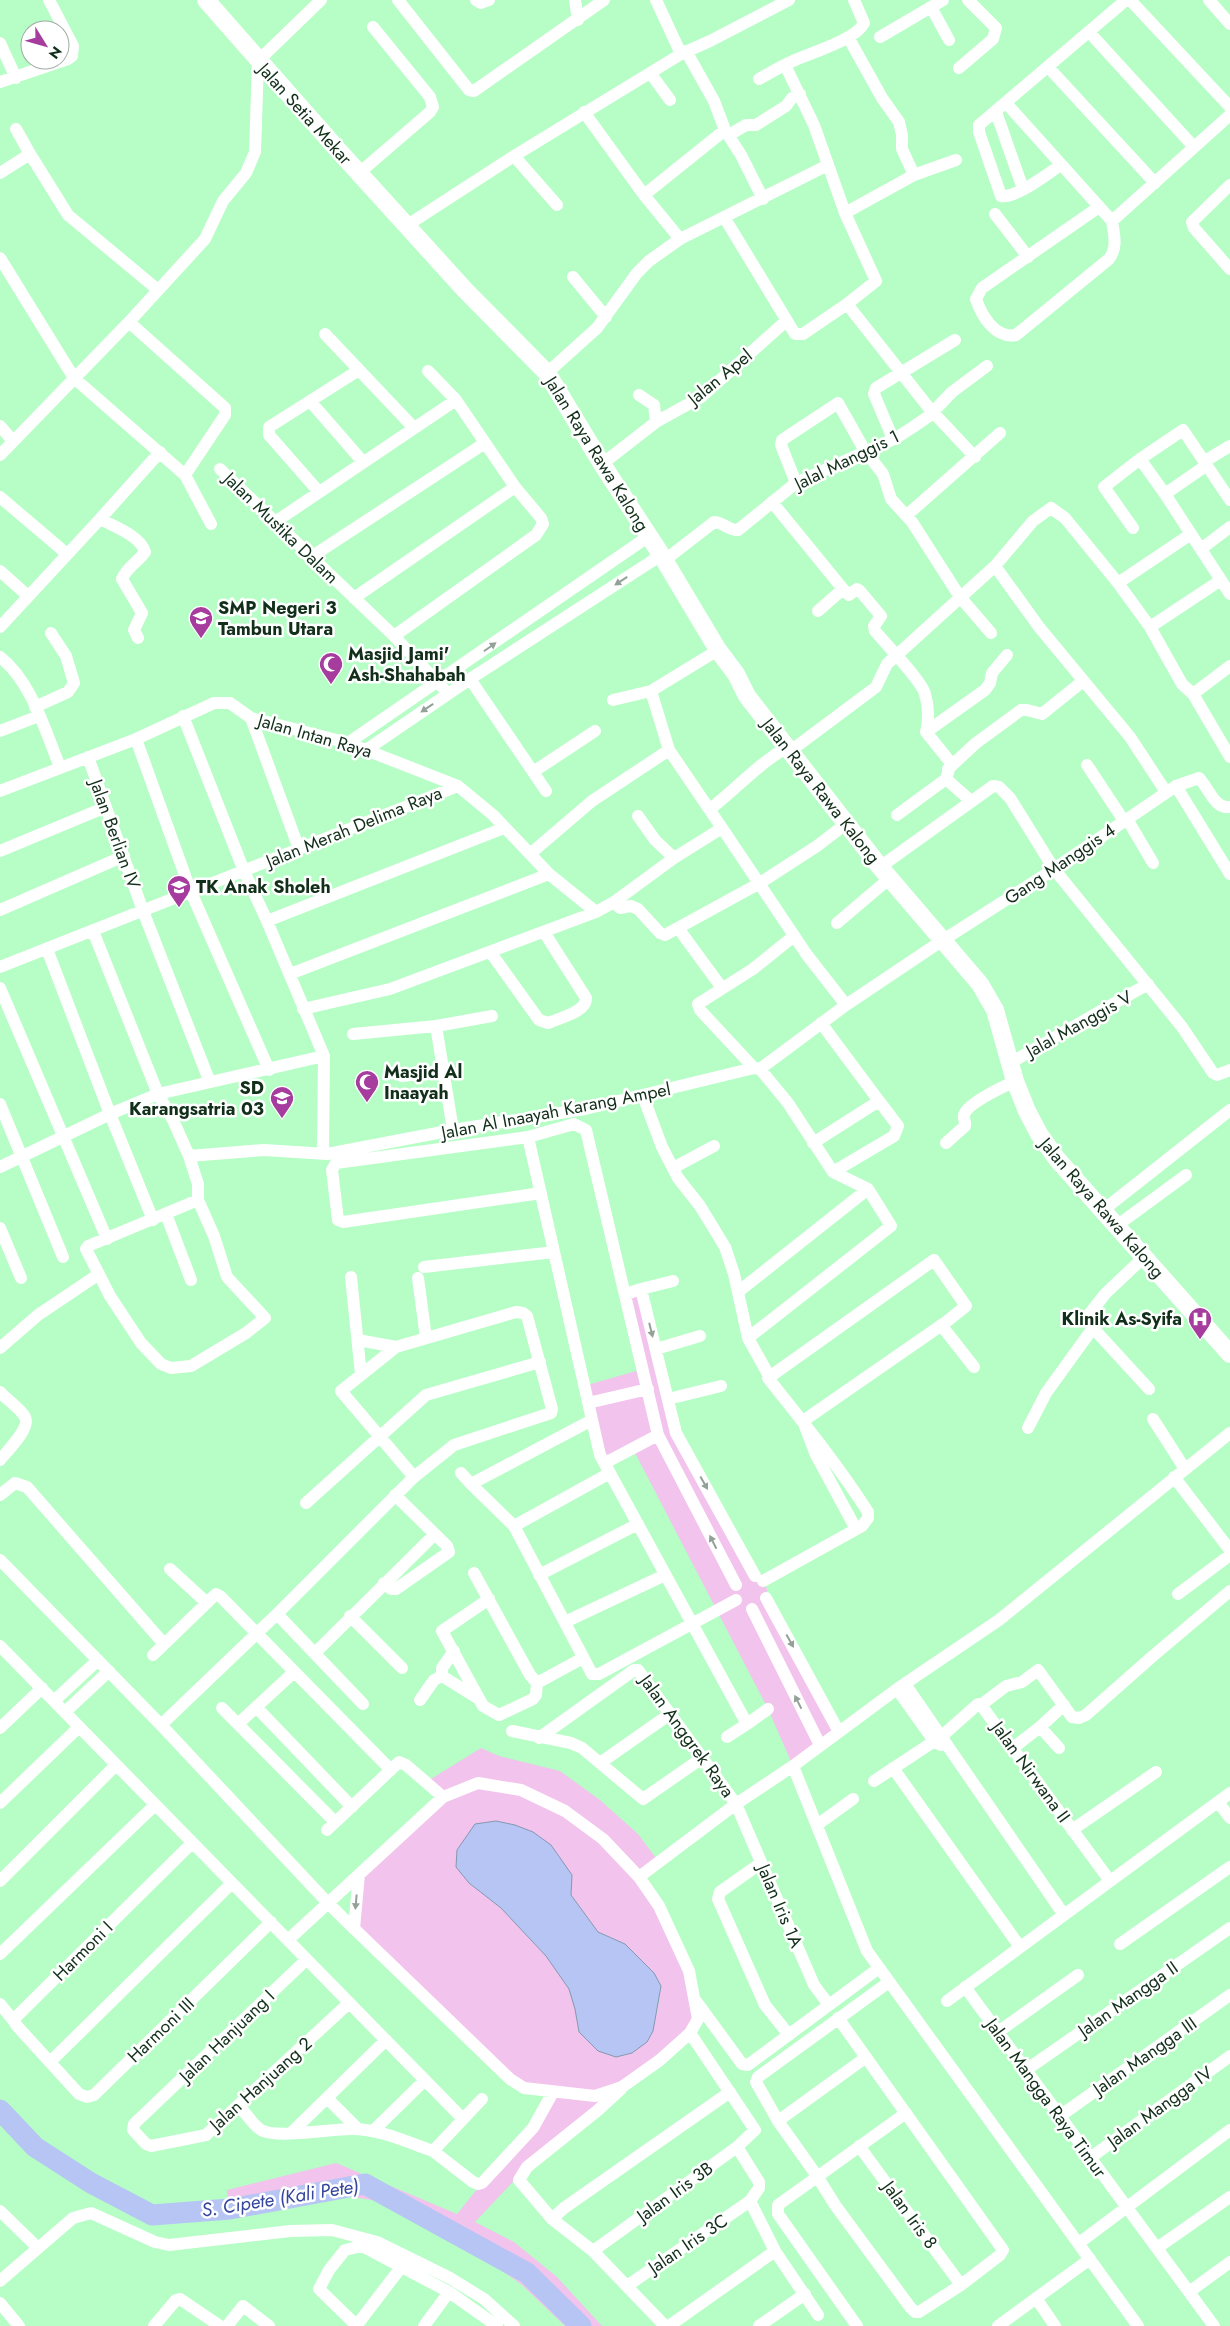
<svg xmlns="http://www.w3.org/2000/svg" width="1230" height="2326" font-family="Jost,sans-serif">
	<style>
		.green { fill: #f2c3ec; fill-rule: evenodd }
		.water { fill: #b6c5f3; stroke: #8598b2 }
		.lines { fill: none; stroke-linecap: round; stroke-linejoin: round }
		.river { stroke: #b6c5f3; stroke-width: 21 }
		.street { stroke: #fff; stroke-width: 12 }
		.secondary { stroke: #fff; stroke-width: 18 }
		.oneway { fill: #94a198 }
		.labels { text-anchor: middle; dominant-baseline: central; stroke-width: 5; stroke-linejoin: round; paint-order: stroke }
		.street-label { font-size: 18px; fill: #122f1a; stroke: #fff }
		.poi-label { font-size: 18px; font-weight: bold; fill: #122f1a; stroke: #fff; text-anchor: start }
		.water-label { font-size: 19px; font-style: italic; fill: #35469d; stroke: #fff }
	</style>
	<rect width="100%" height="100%" fill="#b6fdc6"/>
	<path class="green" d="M 641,1289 L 676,1433 L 763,1581 L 767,1589 L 766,1598 L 839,1732 L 793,1766 L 768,1709 L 633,1449 L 605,1463 L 584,1386 L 643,1369 L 626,1294 Z
		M 481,1748 L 499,1756 L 560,1771 L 600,1800 L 638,1834 L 659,1862 L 639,1877 L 673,1934 L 698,2019 L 527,2167 L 475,2222 L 514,2242 L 557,2277 L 602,2326 L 565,2326 L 522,2285 L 474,2251 L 417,2219 L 378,2201 L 345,2196 L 229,2219 L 227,2190 L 336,2163 L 457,2214 L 482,2183 L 533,2128 L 553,2092 L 524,2088 L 354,1929 L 359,1875 L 443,1797 L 426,1782 ZM 572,1875 L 571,1895 L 598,1932 L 625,1944 L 654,1973 L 661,1986 L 657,2013 L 579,2033 L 575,2009 L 569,1989 L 546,1956 L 501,1908 L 469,1883 Z"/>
	<path class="water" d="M 496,1821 L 515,1825 L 533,1832 L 551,1845 L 572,1875 L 571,1895 L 598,1932 L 625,1944 L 654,1973 L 661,1986 L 653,2031 L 647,2042 L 632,2053 L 616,2057 L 598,2051 L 579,2032 L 575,2009 L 569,1989 L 546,1956 L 501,1908 L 469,1883 L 456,1867 L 457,1850 L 475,1824 Z"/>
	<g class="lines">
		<path class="river" d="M 0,2110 L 35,2147 L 91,2183 L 152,2215 L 230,2209 L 365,2184 L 527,2273 L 581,2326"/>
		<path class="street" d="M 398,0 L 469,90 L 474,91 L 604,0
			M 476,0 L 481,3 L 489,0
			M 575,0 L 578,20
			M 656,0 L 681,54
			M 1130,0 L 1230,107
			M 1209,0 L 1230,24
			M 931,7 L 949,40
			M 1089,32 L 1194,147
			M 848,37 L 882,98 L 899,122 L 902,135 L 902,149 L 914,175
			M 880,37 L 943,0
			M 0,43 L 16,78
			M 686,51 L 714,101 L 725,130 L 741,155 L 763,199
			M 1048,67 L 1155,183
			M 959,68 L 993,39 L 996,28 L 968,0
			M 651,74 L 670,100
			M 759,79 C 770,73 781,66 793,61 C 810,53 856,40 864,23 L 854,0
			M 0,82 L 68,59 L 72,56 L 73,46 L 49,0
			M 1006,103 L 1112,221 L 1230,115
			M 584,112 L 644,195 L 680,239
			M 996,112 L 1023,189
			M 16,129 L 30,154 L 68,215 L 158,290
			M 729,135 L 746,125 L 756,125 L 786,106 L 792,98 L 800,94
			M 514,156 L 557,205
			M 1061,165 C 1048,173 1016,199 1001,196 L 979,132 L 979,125 L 1126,0
			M 0,173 L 30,154
			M 358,174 L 430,112 L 433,107 L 430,97 L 373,27
			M 1230,185 L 1192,222 L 1194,228 L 1230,269
			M 644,195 L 725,130
			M 1099,207 L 982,288 L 976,299 C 982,317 996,339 1016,335 L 1109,259 C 1118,247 1114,235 1112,221
			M 845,213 L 914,175 L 956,160
			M 995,214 L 1028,257
			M 724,217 L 795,334 L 803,334 L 847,304 L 876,281 L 845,213 L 814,125 L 785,65
			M 406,226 L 514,156 L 681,54 L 710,41 L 789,0
			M 0,258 L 74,378 L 185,475 L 211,524
			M 573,277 L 606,317
			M 847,304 L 929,408 L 975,457
			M 129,322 L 225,408 L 225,415 L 185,475
			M 325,334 L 414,428
			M 547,373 L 597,328 L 637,273 L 649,261 L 680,239 L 828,165
			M 639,395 L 654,405 L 656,422
			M 310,401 L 363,462
			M 0,426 L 13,441
			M 893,439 L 874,394 L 876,388 L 955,340
			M 0,455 L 129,322 L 205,239 L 223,201 L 246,173 L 255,152 L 258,61 L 321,0
			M 1140,459 L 1183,430 L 1230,500
			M 1205,461 L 1230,446
			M 602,464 L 656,422 L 701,397 L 786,321
			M 220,469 L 394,636 L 443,688
			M 796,483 L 781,445 L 782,440 L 838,403 L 865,451 L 883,474 L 891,499 L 912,522 L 960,597 L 991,633
			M 319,492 L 269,435 L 269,427 L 359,370
			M 1165,494 L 1207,465
			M 0,497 L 67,554
			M 772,502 L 843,589 L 818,611
			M 907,515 L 1000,433
			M 100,519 L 160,452
			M 275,522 L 456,400
			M 1133,528 L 1104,487 L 1140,459 L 1165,494 L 1230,594
			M 1201,549 L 1230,527
			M 311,557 L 485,443
			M 665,560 L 714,522 C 723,522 729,531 738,530 L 796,483 L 896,438 L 913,427 L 929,416 L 952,392 L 987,366
			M 995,566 L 1039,627 L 1130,737 L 1166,792
			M 0,571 L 28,596
			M 1118,583 L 1191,534
			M 843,589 L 849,595 L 857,589 L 860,591 L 881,616 L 874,626 L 875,631 C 885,643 922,681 925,694 C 929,707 929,719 926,732 L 951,763 L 946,779 L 971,801
			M 354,598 L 515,487
			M 0,627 L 100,519 C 113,526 141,536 145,552 C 138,562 126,568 122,579 L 142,613 L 134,630 L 138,638
			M 1150,627 L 1221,580
			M 394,636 L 536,535 L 543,524 L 541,518 L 515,487 L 456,400 L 428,371
			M 0,657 C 32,682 45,731 60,767
			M 470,679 L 546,791
			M 651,691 L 669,750
			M 1193,694 L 1230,666
			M 613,700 L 651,691 L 718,650
			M 35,707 L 68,692 L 74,683 L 66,656 L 51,633
			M 183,716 L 244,871 L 267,921 L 324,1056 L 323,1154
			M 251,718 L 299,849
			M 0,731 L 39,716
			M 926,732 L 985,690 L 990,683 L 992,673 L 1007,655
			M 136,739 L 191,892 L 269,1070
			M 348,743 L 649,536
			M 366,750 L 470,679 L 652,561 L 660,553
			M 789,752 L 876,687 L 887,664 L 995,566 L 1033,521 L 1051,508 L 1065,518 L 1118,583 L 1150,627 L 1182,684 L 1193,694 L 1230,757
			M 88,757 L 143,911 L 209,1080
			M 1087,765 L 1124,821
			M 948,769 L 976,743 L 1021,710 L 1027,710 L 1042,714 L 1083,681
			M 533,772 L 595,731
			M 1176,786 L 1230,874
			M 0,791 L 136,739 L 214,703 L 230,703 L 251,718 L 348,743 L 458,786 L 493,815 L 549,874 L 596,912
			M 710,809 C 736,789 758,764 786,748
			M 897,815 L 946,779
			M 1127,819 L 1153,863
			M 0,851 L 106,807
			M 530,854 L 592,801 L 669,750 L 722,828
			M 674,858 L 722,828 L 807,955 L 846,1005
			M 880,867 L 993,786 L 999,787 L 1010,798 L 1054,869 L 1182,1027 L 1213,1073 L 1217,1075 L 1230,1070
			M 614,902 L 620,908 L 631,906 L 638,909 L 660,933 L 665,935 L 760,883 L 817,846 L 847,823
			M 0,910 L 124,856
			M 267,921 L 504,828
			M 837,923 L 890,878
			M 678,928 L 722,988
			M 93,931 L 158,1094 L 173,1120 L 189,1156 L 198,1184 L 198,1200 L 88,1246 L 86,1249 L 110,1296 L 141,1343 L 161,1364 L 171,1368 L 191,1366 L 246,1333 L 265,1318 L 227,1277 L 214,1236 L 198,1200
			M 47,949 L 110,1114 L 153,1220
			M 491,953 L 539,1020 L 548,1023 C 559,1018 587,1012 586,998 L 544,932
			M 0,967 L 458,786
			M 290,974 L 549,874
			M 0,988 L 107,1239
			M 303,1009 L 390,989 L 596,912 L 614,902 L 674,858 L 655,840 L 638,816
			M 436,1026 L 492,1016
			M 353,1034 L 436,1026 L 453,1130
			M 1010,1063 L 1148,984
			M 754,1068 L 700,1010 L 698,1004 L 753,969 L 794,936
			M 402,1076 L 443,1071
			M 643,1096 L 662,1147 L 678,1178 L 700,1206 L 725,1247 L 734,1274 L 748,1338 L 768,1374
			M 0,1104 L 63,1257
			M 528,1137 L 600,1455 L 747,1724 L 768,1709
			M 813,1143 L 879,1101 L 821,1023
			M 946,1143 L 965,1126 C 966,1122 963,1119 964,1115 C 967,1103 1005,1086 1015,1081
			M 189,1156 L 264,1150 L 327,1154 L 453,1130 L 585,1109 L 754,1068 L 760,1069 L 846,1005 L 940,942 L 1054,869 L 1176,786 L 1199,778 C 1208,787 1215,810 1230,807
			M 0,1167 L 110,1114 L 158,1094 L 324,1056
			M 673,1168 L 714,1146
			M 833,1172 L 894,1136 L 898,1126 L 879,1101
			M 541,1193 L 343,1222 L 338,1220 L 332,1170 L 336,1163 L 528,1137 L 574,1124 L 586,1130 L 658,1435 L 736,1585
			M 1102,1211 L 1230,1110
			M 166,1214 L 191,1280
			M 1115,1227 L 1186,1175
			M 0,1228 L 21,1278
			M 424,1267 L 554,1252
			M 351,1277 L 361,1375
			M 418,1278 L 426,1338
			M 641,1289 L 673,1281
			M 738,1292 L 868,1189
			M 626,1294 L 641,1289 L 676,1433 L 755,1576
			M 941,1325 L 974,1367
			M 1093,1328 L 1149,1389
			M 748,1338 L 891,1226 L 868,1189 L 833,1172 L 788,1103 L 760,1069
			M 358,1340 L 396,1347
			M 0,1348 L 38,1315 L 99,1274
			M 656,1349 L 700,1336
			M 0,1392 C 7,1400 20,1408 25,1417 C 31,1428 7,1451 0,1460
			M 668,1399 L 721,1386
			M 588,1403 L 648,1389
			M 1153,1419 L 1185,1469
			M 1028,1428 L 1046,1393 L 1093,1328 L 1087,1317 L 1105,1294 L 1144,1257
			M 605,1463 L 658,1435
			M 461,1473 L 471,1484 L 592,1420
			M 1174,1477 L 1230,1550
			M 471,1484 L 514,1526 L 592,1674 L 599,1674 L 736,1600
			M 0,1495 L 15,1483 L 27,1487 L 164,1644
			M 306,1503 L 426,1395 L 540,1362
			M 514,1526 L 610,1473
			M 0,1560 L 161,1725 L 327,1902 L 342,1917 L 510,2079 L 524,2088 L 595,2096 L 622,2087 L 660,2060 L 690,2033 L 698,2019 L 689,1971 L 659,1906 L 639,1877 L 603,1839 L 565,1811 L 521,1790 L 478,1783 L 443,1797 L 288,1940
			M 170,1569 L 207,1603
			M 474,1573 L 530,1675 L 537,1683 L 583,1658
			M 539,1575 L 638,1524
			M 763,1581 L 862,1526 L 868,1518 L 868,1512 C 838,1465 803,1422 768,1378 L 934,1260 L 966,1306 L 946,1322 L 803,1421 L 816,1455 L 856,1529
			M 384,1583 L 391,1589 L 396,1589 L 449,1552 L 447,1546 L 395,1495
			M 1178,1594 L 1230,1555
			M 766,1598 L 839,1732
			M 489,1599 L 442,1631 L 483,1706 L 499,1715 L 533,1699 L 536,1695 L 537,1683
			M 752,1609 L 820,1745
			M 277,1614 L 363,1704
			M 350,1616 L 402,1668
			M 565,1622 L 665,1575
			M 0,1646 L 463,2119
			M 454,1651 L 442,1668 L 442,1676 L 479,1699
			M 315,1653 L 434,1535
			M 153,1655 L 216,1594 L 220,1596 L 391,1770
			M 905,1684 L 1064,1915
			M 897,1689 L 934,1741 L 941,1745
			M 420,1700 L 434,1680 L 442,1676
			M 54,1701 L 98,1660
			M 981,1705 L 1006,1686 L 1022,1682 L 1038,1670 L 1072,1717 L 1079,1718 L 1086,1715 L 1154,1655 L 1230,1591
			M 256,1707 L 352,1807
			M 222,1708 L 335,1822
			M 65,1712 L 109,1671
			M 238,1724 L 294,1672
			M 161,1725 L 277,1614 L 414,1477 L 454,1445 L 551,1413 L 552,1409 L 527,1316 L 523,1313 L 516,1312 L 396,1347 L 341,1391 L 414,1477
			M 1040,1727 L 1064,1705
			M 0,1728 L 42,1688
			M 512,1731 L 571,1743 L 582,1748 L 643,1799 L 702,1758
			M 727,1737 L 747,1724
			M 539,1738 L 634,1670 L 638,1670 L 736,1804 L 814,1985 L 829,2005
			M 1013,1748 L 1040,1727 L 1059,1748
			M 600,1763 L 670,1714
			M 793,1766 L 867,1951 L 1138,2326
			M 893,1768 L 1020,1947
			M 874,1781 L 942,1736 L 978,1704 L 981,1705 L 1110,1881
			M 1218,1802 L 1230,1818
			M 0,1803 L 78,1728
			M 817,1825 L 853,1799
			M 327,1830 L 399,1762 L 406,1765 L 443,1797
			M 1072,1830 L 1156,1772
			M 192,1843 L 13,2020 L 17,2026 L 79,2094 L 87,2097 L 94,2095 L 271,1922
			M 761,1863 L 720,1892 L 718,1899 L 765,2005 L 789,2035
			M 639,1877 L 736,1804 L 793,1766 L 897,1689 L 999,1620 L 1230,1433
			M 0,1881 L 116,1765
			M 354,1929 L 359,1874
			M 1120,1944 L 1230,1867
			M 0,1954 L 155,1805
			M 306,1960 L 134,2124 L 133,2130 L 146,2144 L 151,2146 L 206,2135 L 349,2003
			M 965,1987 L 1214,2326
			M 696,2001 L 742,2064 L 748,2065 L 879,1968
			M 947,2001 L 1230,1793
			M 0,2004 L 13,2020
			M 838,2018 L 1003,2250 L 1000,2255 L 961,2285 L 919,2312 L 915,2312 L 910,2307 L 835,2205 L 817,2176 L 778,2121 L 756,2082 L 758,2077 L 889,1982
			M 998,2032 L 1078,1975
			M 50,2062 L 232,1883
			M 1026,2070 L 1230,1928
			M 621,2089 L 597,2111 L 527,2167 L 519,2180 L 552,2219 L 593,2251 L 665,2326
			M 327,2098 L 358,2129
			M 239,2106 C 246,2113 254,2127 263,2131 C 280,2138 331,2129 352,2129 C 379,2129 407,2142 433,2151 L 482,2099
			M 1060,2116 L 1230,1995
			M 778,2121 L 865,2058
			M 373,2131 L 425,2080
			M 291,2133 L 386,2040
			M 859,2146 L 961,2285
			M 433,2151 L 473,2182 L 478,2184 L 482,2183 L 533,2128 L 553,2092
			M 1090,2158 L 1230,2056
			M 750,2201 L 775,2251 L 818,2315
			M 0,2211 L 38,2248
			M 552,2219 L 564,2208 L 730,2092
			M 1079,2243 L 1230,2130
			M 1157,2248 L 1230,2197
			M 593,2251 L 737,2147 L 755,2130 L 690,2033
			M 0,2281 L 73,2218 L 91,2213 L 155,2242 L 169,2245 L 290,2231 L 332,2230 L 377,2242 L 450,2278 L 484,2299 L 514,2326
			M 627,2286 L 750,2201 L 759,2188 L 759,2182 L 737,2147
			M 1189,2292 L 1230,2262
			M 1036,2298 L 1055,2326
			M 0,2303 L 19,2326
			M 357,2325 L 402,2266
			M 154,2326 L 176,2300 L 180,2299 L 220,2326
			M 227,2326 L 243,2306 L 269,2326
			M 357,2326 L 319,2289 L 329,2270 L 345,2250 L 362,2246 L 449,2292 L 497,2326
			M 424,2326 L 449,2292
			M 669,2326 L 775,2251
			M 759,2326 L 805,2294
			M 857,2326 L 778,2214 L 778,2205 L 906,2113
			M 998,2326 L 1090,2259"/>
		<path class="secondary" d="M 206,0 L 338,150 L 465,290 L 547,373 L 602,464 L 660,553 L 718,650 L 736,674 L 747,696 L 880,867 L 980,984 L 995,1010 L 1015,1081 L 1027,1111 L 1039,1134 L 1057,1159 L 1230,1354"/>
	</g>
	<defs><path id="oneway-solid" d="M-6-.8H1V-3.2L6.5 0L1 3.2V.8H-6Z" transform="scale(1.25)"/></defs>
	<g class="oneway">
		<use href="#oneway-solid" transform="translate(621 581) rotate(147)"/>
		<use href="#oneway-solid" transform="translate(490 647) rotate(-35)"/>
		<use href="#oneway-solid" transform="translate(427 708) rotate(146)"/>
		<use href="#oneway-solid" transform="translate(651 1330) rotate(76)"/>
		<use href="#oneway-solid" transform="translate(704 1483) rotate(61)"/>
		<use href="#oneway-solid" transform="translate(713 1542) rotate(-117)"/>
		<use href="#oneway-solid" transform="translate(790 1641) rotate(61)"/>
		<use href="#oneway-solid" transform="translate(798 1702) rotate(-117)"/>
		<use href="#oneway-solid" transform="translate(356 1902) rotate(95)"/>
	</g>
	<defs>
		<g id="school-pin" transform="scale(1.25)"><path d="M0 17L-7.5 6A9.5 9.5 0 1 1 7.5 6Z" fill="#a63c9e" stroke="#fff"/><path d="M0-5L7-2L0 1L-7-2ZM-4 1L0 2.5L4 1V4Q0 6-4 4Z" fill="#fff"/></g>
		<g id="mosque-pin" transform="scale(1.25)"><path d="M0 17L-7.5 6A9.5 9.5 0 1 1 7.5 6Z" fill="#a63c9e" stroke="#fff"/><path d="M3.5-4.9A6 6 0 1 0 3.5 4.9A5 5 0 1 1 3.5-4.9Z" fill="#fff"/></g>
		<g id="hospital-pin" transform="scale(1.25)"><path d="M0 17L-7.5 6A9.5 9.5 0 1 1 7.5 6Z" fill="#a63c9e" stroke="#fff"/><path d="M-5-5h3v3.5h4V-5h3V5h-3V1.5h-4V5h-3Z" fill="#fff"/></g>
	</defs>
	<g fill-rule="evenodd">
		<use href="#school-pin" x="201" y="618"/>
		<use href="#mosque-pin" x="331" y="664"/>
		<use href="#school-pin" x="179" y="887"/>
		<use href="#mosque-pin" x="367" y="1082"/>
		<use href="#school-pin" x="282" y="1098"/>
		<use href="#hospital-pin" x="1200" y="1319"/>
	</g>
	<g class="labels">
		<g class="street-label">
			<text transform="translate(305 114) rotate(48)">Jalan Setia Mekar</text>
			<text transform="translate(720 377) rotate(-39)">Jalan Apel</text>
			<text transform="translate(597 454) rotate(58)">Jalan Raya Rawa Kalong</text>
			<text transform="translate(847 460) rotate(-26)">Jalal Manggis 1</text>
			<text transform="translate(281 528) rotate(44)">Jalan Mustika Dalam</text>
			<text transform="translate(315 736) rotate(16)">Jalan Intan Raya</text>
			<text transform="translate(821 791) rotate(52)">Jalan Raya Rawa Kalong</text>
			<text transform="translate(354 827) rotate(-22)">Jalan Merah Delima Raya</text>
			<text transform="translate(115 834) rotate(70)">Jalan Berlian IV</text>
			<text transform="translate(1060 864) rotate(-34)">Gang Manggis 4</text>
			<text transform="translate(1079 1024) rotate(-29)">Jalal Manggis V</text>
			<text transform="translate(556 1111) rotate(-11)">Jalan Al Inaayah Karang Ampel</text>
			<text transform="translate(1102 1208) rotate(49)">Jalan Raya Rawa Kalong</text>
			<text transform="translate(687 1736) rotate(54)">Jalan Anggrek Raya</text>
			<text transform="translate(1031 1772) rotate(54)">Jalan Nirwana II</text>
			<text transform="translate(780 1906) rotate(67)">Jalan Iris 1A</text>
			<text transform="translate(83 1951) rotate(-45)">Harmoni I</text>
			<text transform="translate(1128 1999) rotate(-35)">Jalan Mangga II</text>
			<text transform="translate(161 2030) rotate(-44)">Harmoni III</text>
			<text transform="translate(227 2036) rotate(-44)">Jalan Hanjuang I</text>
			<text transform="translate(1145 2056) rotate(-35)">Jalan Mangga III</text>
			<text transform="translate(261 2084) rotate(-42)">Jalan Hanjuang 2</text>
			<text transform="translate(1046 2098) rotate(54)">Jalan Mangga Raya Timur</text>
			<text transform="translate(1160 2107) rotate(-36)">Jalan Mangga IV</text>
			<text transform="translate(675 2192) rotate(-36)">Jalan Iris 3B</text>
			<text transform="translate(910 2215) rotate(54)">Jalan Iris 8</text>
			<text transform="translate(688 2244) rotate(-34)">Jalan Iris 3C</text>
		</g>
		<g class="poi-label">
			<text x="218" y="608">SMP Negeri 3<tspan x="218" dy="21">Tambun Utara</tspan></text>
			<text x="348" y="654">Masjid Jami'<tspan x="348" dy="21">Ash-Shahabah</tspan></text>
			<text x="196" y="887">TK Anak Sholeh</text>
			<text x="384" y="1072">Masjid Al<tspan x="384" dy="21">Inaayah</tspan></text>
			<text x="264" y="1088" text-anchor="end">SD<tspan x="264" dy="21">Karangsatria 03</tspan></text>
			<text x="1182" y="1319" text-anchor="end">Klinik As-Syifa</text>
		</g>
		<g class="water-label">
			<text transform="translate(280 2198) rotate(-9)">S. Cipete (Kali Pete)</text>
		</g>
	</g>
	<g transform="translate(45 45) rotate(127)"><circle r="24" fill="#ffffff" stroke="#a0aca3"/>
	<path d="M0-4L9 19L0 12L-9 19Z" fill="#a63c9e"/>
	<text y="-8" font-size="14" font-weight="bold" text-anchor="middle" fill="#122f1a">N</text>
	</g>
</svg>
